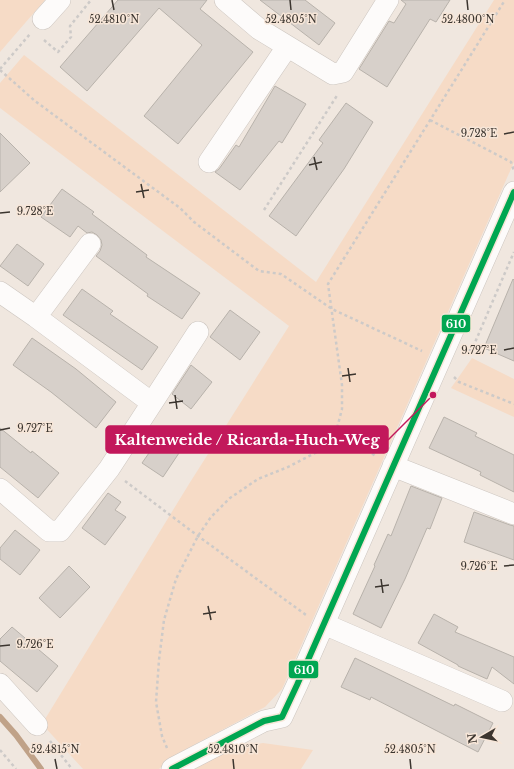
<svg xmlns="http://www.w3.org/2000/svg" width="514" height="769" font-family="'Libre Baskerville',serif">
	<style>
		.green { fill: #f6dbc6 }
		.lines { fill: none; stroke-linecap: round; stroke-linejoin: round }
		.stream { stroke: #c0a288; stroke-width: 6 }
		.building { fill: #d7d0ca; stroke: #b8b2ab }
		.minor-casing { stroke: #ccc5bf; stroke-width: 22 }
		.path { stroke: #cdcac8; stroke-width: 2.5; stroke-dasharray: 3 3; stroke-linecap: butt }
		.minor { stroke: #fdfbfa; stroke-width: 21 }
		.bus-1-casing { stroke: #f7e6d8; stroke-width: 9 }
		.bus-1 { stroke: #00a651; stroke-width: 6 }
		.ticks { fill: none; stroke: #3b352f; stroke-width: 1.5 }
		.ticks-label { font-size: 10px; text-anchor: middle; fill: #3b352f; stroke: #f7e6d8; stroke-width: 3; stroke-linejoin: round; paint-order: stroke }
		.leader { fill: none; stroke: #c2185b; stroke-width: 1.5 }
		.callout-dot { fill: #c2185b; stroke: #f7e6d8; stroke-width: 1.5 }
		.callout { fill: #c2185b; stroke: #c2185b; stroke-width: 1.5 }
		.callout-label { font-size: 15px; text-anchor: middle; font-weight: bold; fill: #fff }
		.line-badge { stroke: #f7e6d8; stroke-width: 1.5 }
		.badge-label { font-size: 11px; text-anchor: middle; font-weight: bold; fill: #fff }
	</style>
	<rect width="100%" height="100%" fill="#f0e7df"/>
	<path class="green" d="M 0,0 L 45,0 L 0,52 Z
		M 494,0 L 514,0 L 514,162 L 282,689 L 265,707 L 175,755 L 159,769 L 83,769 L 42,724 L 189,484 L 289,326 L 0,108 L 0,83 L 24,55 L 316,282 Z
		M 472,358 L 514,379 L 514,417 L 451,388 Z
		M 263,743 L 313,750 L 301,769 L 184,769 L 220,750 Z"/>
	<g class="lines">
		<path class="stream" d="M 0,717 L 16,735 L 41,769"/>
	</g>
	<path class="building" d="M 118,0 L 207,0 L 200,9 L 253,52 L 178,144 L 144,116 L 202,45 L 159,8 L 87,91 L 60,67 Z
		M 260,0 L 305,0 L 335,23 L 319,45 Z
		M 401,0 L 450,0 L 436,22 L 430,19 L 387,87 L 359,69 L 389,21 L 394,23 L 406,4 Z
		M 275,86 L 306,104 L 282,143 L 279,141 L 240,190 L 215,172 L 219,169 L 236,145 L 239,147 Z
		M 346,103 L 373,122 L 344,169 L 296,236 L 269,216 L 323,143 L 319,140 Z
		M 0,133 L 30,163 L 0,192 Z
		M 62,189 L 94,212 L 92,214 L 147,255 L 146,257 L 200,293 L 182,319 L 147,296 L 148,294 L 96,256 L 100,251 L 102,245 L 101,240 L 97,235 L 92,232 L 87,233 L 78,226 L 70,237 L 41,217 Z
		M 17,244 L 44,264 L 28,286 L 0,266 Z
		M 513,279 L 514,280 L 514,361 L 484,348 Z
		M 82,289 L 113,311 L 110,314 L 158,347 L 142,370 L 63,315 Z
		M 230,310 L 260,332 L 240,360 L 210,337 Z
		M 32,338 L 76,369 L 116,402 L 96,428 L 51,392 L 13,365 Z
		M 191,365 L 212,382 L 191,409 L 172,394 Z
		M 444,417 L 477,433 L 475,436 L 514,455 L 514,492 L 480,475 L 481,472 L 429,448 Z
		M 0,428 L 31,453 L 32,451 L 59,473 L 38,498 L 0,467 Z
		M 163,433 L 183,447 L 163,477 L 142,463 Z
		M 411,486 L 442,498 L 430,529 L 427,528 L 405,579 L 381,628 L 353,614 L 375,566 L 374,565 L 388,534 L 391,536 Z
		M 108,493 L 121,502 L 115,510 L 126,517 L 105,545 L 82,528 Z
		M 474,512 L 510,525 L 514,526 L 514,560 L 464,542 Z
		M 15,530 L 40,550 L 20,575 L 0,559 L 0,548 Z
		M 69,566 L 90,587 L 60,618 L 39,598 Z
		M 434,614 L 458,627 L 455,632 L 514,657 L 514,684 L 492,667 L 487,679 L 458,666 L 458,665 L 418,643 Z
		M 12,627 L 58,666 L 37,692 L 0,661 L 0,639 Z
		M 355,658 L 454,706 L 455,704 L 493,723 L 478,752 L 371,697 L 370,700 L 341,687 Z"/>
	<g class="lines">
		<g class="minor-casing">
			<path id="minor" d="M 225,0 L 259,29 L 333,74 L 343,72 L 388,0
				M 43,19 L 60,0
				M 209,162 L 287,47
				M 0,292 L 36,317 L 152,403 L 109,469 L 60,531 L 49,531 L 0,489
				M 36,317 L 90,244
				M 152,403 L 198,332
				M 393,466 L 514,514
				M 324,624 L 502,701
				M 0,684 L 37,725
				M 172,769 L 175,767 L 264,721 L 282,717 L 297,685 L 514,192"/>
		</g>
		<path class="path" d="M 44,40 L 58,52 L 71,37 L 70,26 L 91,0
			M 0,69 L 30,34
			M 0,70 L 35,101 L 180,208 L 194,222 L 259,271 L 281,274 L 332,309 L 422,351
			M 430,120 L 511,162 L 514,171
			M 264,210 L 338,94
			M 469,351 L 473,347 L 514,252
			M 454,377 L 459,382 L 514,404
			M 336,432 L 376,456
			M 125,481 L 198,536 L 306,615
			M 50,741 L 72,769
			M 167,748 L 162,736 L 156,702 L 159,660 L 164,620 L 176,579 L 198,536 L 211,517 L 230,498 L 258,479 L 288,467 L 319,451 L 336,432 L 342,409 L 342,385 L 328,284 L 505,0
			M 0,750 L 16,769"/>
		<use href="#minor" class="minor"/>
		<g class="bus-1-casing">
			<path id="bus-1" d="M 172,769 L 264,721 L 282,717 L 297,685 L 514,192"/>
		</g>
		<use href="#bus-1" class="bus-1"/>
	</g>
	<path class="ticks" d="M 112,0 L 114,10M 290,0 L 291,10M 467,0 L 468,10M 504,134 L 514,132M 314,157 L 317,170M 309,165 L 322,162M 141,184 L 144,198M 136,192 L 149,190M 0,213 L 10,212M 504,350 L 514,348M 348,368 L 350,382M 342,376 L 356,374M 175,395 L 177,409M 169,403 L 183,401M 0,430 L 10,428M 504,566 L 514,565M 381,579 L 383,593M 375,587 L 389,585M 208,606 L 211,620M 203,614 L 216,612M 0,646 L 10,645M 55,759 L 57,769M 233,759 L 234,769M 410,759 L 411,769"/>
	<g class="ticks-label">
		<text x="114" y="23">52.4810°N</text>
		<text x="291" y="23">52.4805°N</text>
		<text x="468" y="23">52.4800°N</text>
		<text x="479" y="137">9.728°E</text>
		<text x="35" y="215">9.728°E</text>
		<text x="479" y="354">9.727°E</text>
		<text x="35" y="432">9.727°E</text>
		<text x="479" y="570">9.726°E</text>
		<text x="35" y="648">9.726°E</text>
		<text x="55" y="753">52.4815°N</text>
		<text x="233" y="753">52.4810°N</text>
		<text x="410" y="753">52.4805°N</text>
	</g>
	<path class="leader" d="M433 395L388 440"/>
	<circle class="callout-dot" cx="433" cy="395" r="4"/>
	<rect class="callout" x="106" y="426" width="282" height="27" rx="4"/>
	<g class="callout-label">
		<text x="247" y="445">Kaltenweide / Ricarda-Huch-Weg</text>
	</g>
	<g class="line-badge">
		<rect x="441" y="314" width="30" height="19" rx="4" fill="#00a651"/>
		<rect x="288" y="660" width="31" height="19" rx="4" fill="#00a651"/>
	</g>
	<g class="badge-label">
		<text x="456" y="328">610</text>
		<text x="304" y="674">610</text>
	</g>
	<g transform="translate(482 737) rotate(261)" stroke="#f7e6d8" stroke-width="3" paint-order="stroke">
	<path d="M0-3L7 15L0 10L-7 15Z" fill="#3b352f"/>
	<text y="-6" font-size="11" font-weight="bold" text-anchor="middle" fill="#3b352f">N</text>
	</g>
</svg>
